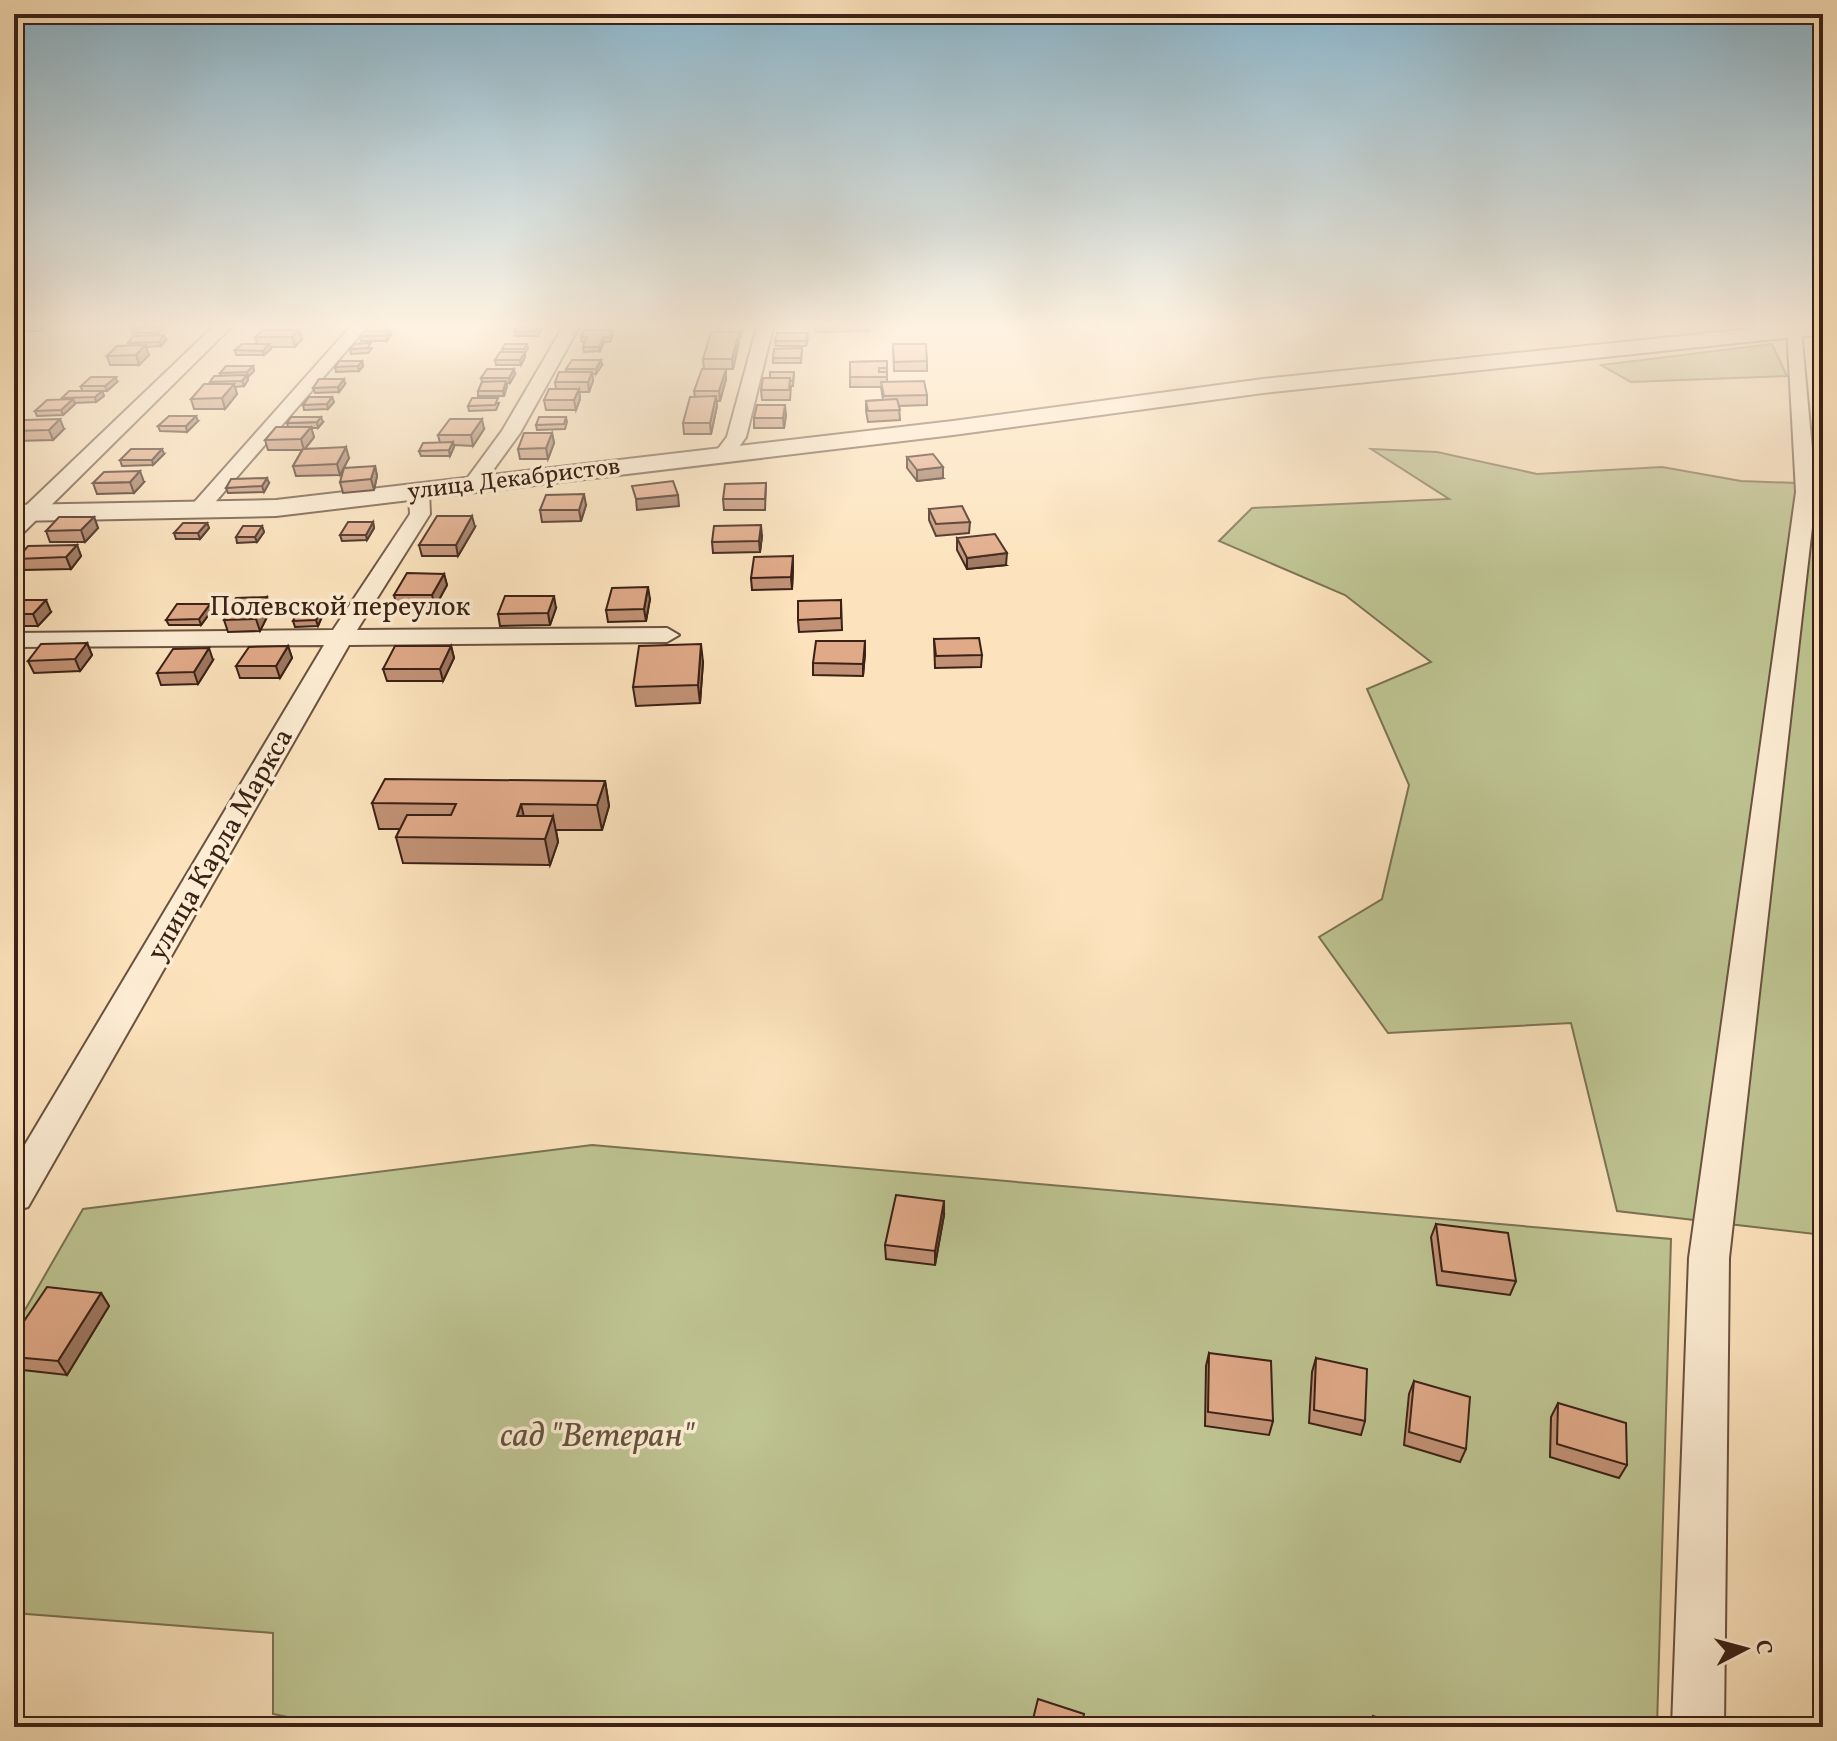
<svg xmlns="http://www.w3.org/2000/svg" width="1837" height="1741" font-family="Vollkorn,serif">
	<style>
		.green { fill: #bec492; stroke: #7c7254; stroke-width: 2 }
		.lines { fill: none; stroke-linecap: round; stroke-linejoin: round }
		.minor-casing { stroke: #6b5240; stroke-width: 4 }
		.tertiary-casing { stroke: #6b5240; stroke-width: 4 }
		.minor { fill: #fdedd4; fill-rule: evenodd }
		.tertiary { fill: #fdedd4; fill-rule: evenodd }
		.wall { fill: #c19175; stroke: #3b2116; stroke-width: 2 }
		.shaded-wall { fill: #9d765f; stroke: #3b2116; stroke-width: 2 }
		.building { fill: #e0a988; stroke: #3b2116; stroke-width: 2 }
		.labels { text-anchor: middle; dominant-baseline: central; stroke-width: 7; stroke-linejoin: round; paint-order: stroke }
		.far-street-label { font-size: 24px; fill: #3b2116; stroke: #fdedd4 }
		.street-label { font-size: 28px; fill: #3b2116; stroke: #fdedd4 }
		.near-park-label { font-size: 34px; font-style: italic; fill: #62523b; stroke: #fdedd4 }
	</style>
	<rect width="100%" height="100%" fill="#fce3bd"/>
	<filter id="stains"><feTurbulence type="fractalNoise" baseFrequency=".0025" numOctaves="4"/><feColorMatrix values="0 0 0 0 .2 0 0 0 0 .09 0 0 0 0 .02 0 0 0 .5 -.17"/></filter>
	<radialGradient id="worn" r=".72"><stop offset=".6" stop-color="#630" stop-opacity="0"/><stop offset="1" stop-color="#630" stop-opacity=".3"/></radialGradient>
	<path class="green" d="M 1772,344 L 1787,376 L 1631,382 L 1601,365 Z
		M 1371,449 L 1437,452 L 1537,474 L 1662,467 L 1741,481 L 1823,484 L 1823,1235 L 1617,1211 L 1571,1023 L 1388,1033 L 1319,937 L 1382,899 L 1409,785 L 1367,689 L 1431,662 L 1345,595 L 1219,541 L 1252,508 L 1449,499 Z
		M 592,1145 L 1671,1239 L 1657,1727 L 336,1727 L 273,1714 L 273,1633 L 14,1613 L 14,1329 L 83,1209 Z"/>
	<g class="lines">
		<g class="minor-casing">
			<path id="minor" d="M 213,327 L 231,327 L 22,534 L 14,535 L 14,517 Z
				M 350,327 L 367,327 L 204,515 L 190,515 L 187,511 L 190,507 Z
				M 563,327 L 579,327 L 520,433 L 480,488 L 466,488 L 463,484 L 502,431 Z
				M 757,327 L 773,327 L 746,437 L 731,458 L 717,458 L 714,454 L 727,437 Z
				M 1787,327 L 1801,330 L 1816,492 L 1729,1258 L 1724,1727 L 1672,1727 L 1689,1258 L 1796,492 Z
				M 419,486 L 429,492 L 430,514 L 357,630 L 667,628 L 679,635 L 667,642 L 349,645 L 28,1207 L 14,1211 L 14,1163 L 324,645 L 14,647 L 14,633 L 333,630 L 410,514 L 409,492 Z"/>
		</g>
		<g class="tertiary-casing">
			<path id="tertiary" d="M 1769,327 L 1823,327 L 1823,334 L 1263,393 L 953,435 L 276,516 L 14,521 L 14,505 L 276,500 L 953,421 L 1263,379 Z"/>
		</g>
		<use href="#minor" class="minor"/>
		<use href="#tertiary" class="tertiary"/>
	</g>
	<path class="wall" d="M 14,327 L 44,327 L 40,331 L 15,331 Z
		M 165,327 L 158,333 L 133,333 L 131,328 Z
		M 743,327 L 741,337 L 739,337 L 739,342 L 733,369 L 726,369 L 726,379 L 720,401 L 716,401 L 717,406 L 711,434 L 684,434 L 683,423 L 695,397 L 694,391 L 704,369 L 703,359 L 718,332 Z
		M 815,327 L 868,327 L 869,331 L 816,332 Z
		M 542,329 L 538,336 L 515,336 L 514,332 Z
		M 263,330 L 302,339 L 295,347 L 270,347 L 271,349 L 264,355 L 236,355 L 235,350 L 257,344 L 255,337 Z
		M 613,330 L 613,335 L 610,342 L 604,342 L 600,351 L 584,352 L 583,347 L 585,342 L 582,342 L 581,337 Z
		M 391,335 L 387,341 L 361,341 L 360,336 Z
		M 808,338 L 806,346 L 776,346 L 775,341 Z
		M 166,340 L 161,346 L 146,347 L 149,355 L 139,365 L 110,365 L 107,356 L 129,346 L 128,343 Z
		M 527,344 L 528,348 L 525,353 L 525,357 L 521,365 L 496,365 L 495,360 L 503,352 L 502,349 Z
		M 893,344 L 927,361 L 927,371 L 894,371 Z
		M 372,348 L 368,353 L 351,354 L 350,349 Z
		M 802,348 L 801,363 L 773,363 L 773,358 Z
		M 362,361 L 363,366 L 359,371 L 336,372 L 335,367 Z
		M 887,361 L 887,382 L 927,395 L 927,405 L 899,406 L 900,420 L 868,422 L 866,411 L 866,401 L 883,400 L 881,387 L 850,387 L 850,362 Z
		M 602,365 L 596,374 L 592,374 L 593,381 L 589,392 L 579,392 L 580,399 L 576,410 L 546,410 L 544,400 L 556,389 L 555,382 L 567,372 L 566,369 Z
		M 253,366 L 254,371 L 248,377 L 248,380 L 244,386 L 235,387 L 237,394 L 225,409 L 194,409 L 191,399 L 210,384 L 210,382 L 221,376 L 220,373 Z
		M 794,372 L 793,386 L 791,386 L 790,400 L 762,400 L 761,390 L 770,378 Z
		M 515,374 L 510,383 L 507,383 L 507,386 L 504,396 L 478,396 L 478,391 L 482,382 L 481,378 Z
		M 117,382 L 107,391 L 99,391 L 102,391 L 104,396 L 96,402 L 74,403 L 75,404 L 63,415 L 37,416 L 35,411 L 62,400 L 62,398 L 82,391 L 81,386 Z
		M 345,384 L 339,392 L 315,393 L 313,388 Z
		M 332,397 L 334,402 L 328,409 L 304,410 L 303,405 Z
		M 499,403 L 496,410 L 469,411 L 468,406 Z
		M 786,415 L 784,428 L 754,428 L 754,418 Z
		M 566,417 L 567,422 L 565,429 L 537,430 L 536,425 Z
		M 198,421 L 187,432 L 160,431 L 158,426 Z
		M 323,422 L 318,428 L 311,428 L 314,437 L 305,449 L 349,458 L 340,475 L 296,476 L 293,466 L 302,450 L 268,450 L 265,440 L 288,427 L 287,423 Z
		M 64,429 L 53,440 L 17,441 L 14,432 L 14,430 Z
		M 484,429 L 473,446 L 454,445 L 454,447 L 450,456 L 421,456 L 419,451 L 440,443 L 438,435 Z
		M 552,433 L 554,443 L 548,459 L 520,459 L 518,449 Z
		M 164,454 L 153,465 L 122,466 L 120,460 Z
		M 907,457 L 943,478 L 917,481 L 907,468 Z
		M 375,466 L 377,476 L 374,490 L 343,493 L 340,482 Z
		M 144,482 L 134,493 L 97,494 L 93,483 Z
		M 269,483 L 264,492 L 228,493 L 226,488 Z
		M 766,483 L 765,510 L 724,510 L 723,499 Z
		M 586,505 L 581,521 L 542,522 L 540,510 Z
		M 929,509 L 970,522 L 969,533 L 936,536 L 929,520 Z
		M 94,517 L 98,528 L 85,542 L 50,542 L 46,531 Z
		M 373,522 L 374,528 L 367,540 L 342,541 L 340,535 Z
		M 207,523 L 209,528 L 200,539 L 176,539 L 174,533 Z
		M 262,526 L 264,532 L 257,542 L 237,543 L 236,537 Z
		M 475,527 L 458,556 L 422,556 L 419,545 Z
		M 762,536 L 760,552 L 713,553 L 712,542 Z
		M 957,538 L 1006,565 L 967,569 L 957,550 Z
		M 77,545 L 81,556 L 71,569 L 22,570 L 17,559 Z
		M 793,556 L 793,568 L 792,589 L 752,590 L 751,578 Z
		M 444,574 L 447,585 L 435,607 L 397,607 L 394,595 Z
		M 650,599 L 646,621 L 608,622 L 606,610 Z
		M 14,600 L 51,612 L 38,626 L 14,626 Z
		M 841,600 L 842,630 L 799,632 L 798,620 Z
		M 210,604 L 212,610 L 201,625 L 169,625 L 166,620 Z
		M 556,608 L 550,625 L 500,626 L 498,614 Z
		M 271,609 L 260,631 L 228,632 L 224,620 Z
		M 324,612 L 318,626 L 295,627 L 293,621 Z
		M 934,639 L 982,655 L 981,667 L 935,668 Z
		M 865,641 L 865,653 L 863,676 L 813,675 L 813,663 Z
		M 87,643 L 92,655 L 80,671 L 34,673 L 28,661 Z
		M 288,646 L 292,658 L 280,678 L 240,678 L 236,666 Z
		M 451,646 L 454,658 L 443,681 L 387,681 L 383,669 Z
		M 213,660 L 198,684 L 161,685 L 157,673 Z
		M 703,662 L 700,703 L 636,706 L 633,687 Z
		M 605,781 L 609,806 L 602,830 L 556,830 L 558,842 L 550,865 L 403,863 L 396,837 L 400,829 L 379,829 L 372,803 Z
		M 944,1215 L 935,1265 L 886,1259 L 885,1245 Z
		M 1436,1224 L 1516,1281 L 1510,1295 L 1437,1285 L 1431,1237 Z
		M 101,1293 L 109,1306 L 67,1375 L 14,1369 L 14,1336 Z
		M 1209,1353 L 1273,1421 L 1269,1435 L 1205,1426 L 1206,1366 Z
		M 1316,1358 L 1365,1421 L 1361,1435 L 1309,1423 L 1312,1372 Z
		M 1414,1381 L 1466,1449 L 1460,1462 L 1404,1445 L 1409,1394 Z
		M 1558,1403 L 1627,1465 L 1619,1478 L 1550,1457 L 1551,1417 Z"/>
	<path class="shaded-wall" d="M 158,327 L 165,327 L 158,333 L 157,328 Z
		M 299,330 L 302,339 L 295,347 L 292,337 Z
		M 390,331 L 391,335 L 387,341 L 386,336 Z
		M 739,332 L 739,342 L 733,369 L 732,359 Z
		M 164,335 L 166,340 L 161,346 L 159,342 Z
		M 603,337 L 604,342 L 600,351 L 599,347 Z
		M 269,344 L 271,349 L 264,355 L 263,351 Z
		M 145,345 L 149,355 L 139,365 L 136,355 Z
		M 525,352 L 525,357 L 521,365 L 520,360 Z
		M 601,360 L 602,365 L 596,374 L 596,369 Z
		M 362,361 L 363,366 L 359,371 L 358,366 Z
		M 253,366 L 254,371 L 248,377 L 247,372 Z
		M 514,369 L 515,374 L 510,383 L 509,378 Z
		M 726,369 L 726,379 L 720,401 L 719,391 Z
		M 592,372 L 593,381 L 589,392 L 588,382 Z
		M 247,375 L 248,380 L 244,386 L 242,381 Z
		M 116,377 L 117,382 L 107,391 L 105,386 Z
		M 344,379 L 345,384 L 339,392 L 338,387 Z
		M 506,381 L 507,386 L 504,396 L 503,391 Z
		M 234,384 L 237,394 L 225,409 L 222,398 Z
		M 579,389 L 580,399 L 576,410 L 574,400 Z
		M 102,391 L 104,396 L 96,402 L 95,397 Z
		M 716,396 L 717,406 L 711,434 L 710,423 Z
		M 332,397 L 334,402 L 328,409 L 327,404 Z
		M 73,399 L 75,404 L 63,415 L 61,410 Z
		M 785,405 L 786,415 L 784,428 L 783,418 Z
		M 196,416 L 198,421 L 187,432 L 186,426 Z
		M 321,417 L 323,422 L 318,428 L 317,422 Z
		M 60,419 L 64,429 L 53,440 L 49,430 Z
		M 482,419 L 484,429 L 473,446 L 471,435 Z
		M 311,427 L 314,437 L 304,450 L 301,439 Z
		M 552,433 L 554,443 L 548,459 L 546,448 Z
		M 453,442 L 454,447 L 450,456 L 449,450 Z
		M 346,447 L 349,458 L 340,475 L 337,464 Z
		M 162,449 L 164,454 L 153,465 L 152,460 Z
		M 375,466 L 377,476 L 374,490 L 371,479 Z
		M 943,467 L 943,478 L 917,481 L 917,470 Z
		M 140,471 L 144,482 L 134,493 L 130,482 Z
		M 267,478 L 269,483 L 264,492 L 262,486 Z
		M 584,494 L 586,505 L 581,521 L 579,510 Z
		M 678,495 L 679,506 L 637,510 L 636,499 Z
		M 472,516 L 475,527 L 458,556 L 456,545 Z
		M 94,517 L 98,528 L 85,542 L 81,530 Z
		M 373,522 L 374,528 L 367,540 L 366,535 Z
		M 207,523 L 209,528 L 200,539 L 198,533 Z
		M 761,525 L 762,536 L 760,552 L 759,541 Z
		M 262,526 L 264,532 L 257,542 L 255,537 Z
		M 77,545 L 81,556 L 71,569 L 66,557 Z
		M 1007,553 L 1006,565 L 967,569 L 967,558 Z
		M 793,556 L 793,568 L 792,589 L 791,577 Z
		M 444,574 L 447,585 L 435,607 L 432,595 Z
		M 648,587 L 650,599 L 646,621 L 644,609 Z
		M 554,596 L 556,608 L 550,625 L 548,613 Z
		M 267,597 L 271,609 L 260,631 L 256,619 Z
		M 46,600 L 51,612 L 38,626 L 33,614 Z
		M 210,604 L 212,610 L 201,625 L 199,619 Z
		M 323,606 L 324,612 L 318,626 L 316,620 Z
		M 865,641 L 865,653 L 863,676 L 863,664 Z
		M 87,643 L 92,655 L 80,671 L 75,659 Z
		M 701,644 L 703,662 L 700,703 L 698,685 Z
		M 288,646 L 292,658 L 280,678 L 276,666 Z
		M 451,646 L 454,658 L 443,681 L 440,669 Z
		M 209,648 L 213,660 L 198,684 L 194,672 Z
		M 605,781 L 609,806 L 602,830 L 597,805 Z
		M 521,804 L 527,830 L 517,816 Z
		M 553,816 L 558,842 L 550,865 L 545,839 Z
		M 944,1201 L 944,1215 L 935,1265 L 935,1251 Z
		M 101,1293 L 109,1306 L 67,1375 L 58,1361 Z"/>
	<path class="building" d="M 132,327 L 158,327 L 157,328 L 131,328 Z
		M 516,327 L 539,327 L 537,331 L 514,332 Z
		M 719,327 L 742,327 L 741,332 L 718,332 Z
		M 263,330 L 299,330 L 292,337 L 255,337 Z
		M 585,330 L 613,330 L 609,337 L 603,337 L 599,347 L 583,347 L 587,337 L 581,337 Z
		M 364,331 L 390,331 L 386,336 L 360,336 Z
		M 711,332 L 739,332 L 732,359 L 703,359 Z
		M 777,333 L 808,333 L 806,341 L 775,341 Z
		M 164,335 L 159,342 L 128,343 L 133,336 Z
		M 371,343 L 367,348 L 350,349 L 354,344 Z
		M 242,344 L 269,344 L 263,351 L 235,350 Z
		M 505,344 L 527,344 L 524,349 L 502,349 Z
		M 893,344 L 926,344 L 927,361 L 894,362 Z
		M 145,345 L 136,355 L 107,356 L 117,346 Z
		M 802,348 L 801,358 L 773,358 L 774,349 Z
		M 500,352 L 525,352 L 520,360 L 495,360 Z
		M 572,360 L 601,360 L 596,369 L 566,369 Z
		M 339,361 L 362,361 L 358,366 L 335,367 Z
		M 887,361 L 887,368 L 879,368 L 879,372 L 887,372 L 887,377 L 850,377 L 850,362 Z
		M 226,366 L 253,366 L 247,372 L 220,373 Z
		M 487,369 L 514,369 L 509,378 L 481,378 Z
		M 702,369 L 726,369 L 719,391 L 694,391 Z
		M 559,372 L 592,372 L 588,382 L 555,382 Z
		M 770,372 L 794,372 L 793,381 L 790,381 L 790,378 L 770,378 Z
		M 247,375 L 242,381 L 210,382 L 214,376 Z
		M 91,377 L 116,377 L 105,386 L 81,386 Z
		M 763,378 L 790,378 L 789,390 L 761,390 Z
		M 319,379 L 344,379 L 338,387 L 313,388 Z
		M 506,381 L 503,391 L 478,391 L 482,382 Z
		M 924,381 L 927,395 L 884,396 L 881,382 Z
		M 204,384 L 234,384 L 222,398 L 191,399 Z
		M 549,389 L 579,389 L 574,400 L 544,400 Z
		M 69,391 L 102,391 L 95,397 L 62,398 Z
		M 716,396 L 710,423 L 683,423 L 690,397 Z
		M 309,397 L 332,397 L 327,404 L 303,405 Z
		M 472,398 L 498,398 L 495,405 L 468,406 Z
		M 73,399 L 61,410 L 35,411 L 47,400 Z
		M 897,399 L 900,410 L 868,411 L 866,401 Z
		M 757,405 L 785,405 L 783,418 L 754,418 Z
		M 169,416 L 196,416 L 186,426 L 158,426 Z
		M 291,417 L 321,417 L 317,422 L 287,423 Z
		M 539,417 L 566,417 L 564,424 L 536,425 Z
		M 60,419 L 49,430 L 14,431 L 25,420 Z
		M 450,419 L 482,419 L 471,435 L 438,435 Z
		M 276,427 L 311,427 L 301,439 L 265,440 Z
		M 524,433 L 552,433 L 546,448 L 518,449 Z
		M 453,442 L 449,450 L 419,451 L 423,443 Z
		M 346,447 L 337,464 L 293,466 L 303,449 Z
		M 131,449 L 162,449 L 152,460 L 120,460 Z
		M 933,454 L 943,467 L 917,470 L 907,457 Z
		M 375,466 L 371,479 L 340,482 L 344,468 Z
		M 140,471 L 130,482 L 93,483 L 104,472 Z
		M 267,478 L 262,486 L 226,488 L 231,479 Z
		M 673,481 L 678,495 L 636,499 L 632,486 Z
		M 766,483 L 765,499 L 723,499 L 725,484 Z
		M 584,494 L 579,510 L 540,510 L 546,495 Z
		M 962,506 L 970,522 L 936,524 L 929,509 Z
		M 437,516 L 472,516 L 456,545 L 419,545 Z
		M 59,517 L 94,517 L 81,530 L 46,531 Z
		M 348,522 L 373,522 L 366,535 L 340,535 Z
		M 183,523 L 207,523 L 198,533 L 174,533 Z
		M 761,525 L 759,541 L 712,542 L 714,526 Z
		M 243,526 L 262,526 L 255,537 L 236,537 Z
		M 995,534 L 1007,553 L 967,558 L 957,538 Z
		M 77,545 L 66,557 L 17,559 L 28,546 Z
		M 793,556 L 791,577 L 751,578 L 754,557 Z
		M 407,573 L 444,574 L 432,595 L 394,595 Z
		M 648,587 L 644,609 L 606,610 L 612,588 Z
		M 505,596 L 554,596 L 548,613 L 498,614 Z
		M 267,597 L 256,619 L 224,620 L 236,598 Z
		M 14,600 L 46,600 L 33,614 L 14,614 Z
		M 841,600 L 841,618 L 798,620 L 798,601 Z
		M 177,604 L 210,604 L 199,619 L 166,620 Z
		M 323,606 L 316,620 L 293,621 L 300,607 Z
		M 979,638 L 982,655 L 936,656 L 934,639 Z
		M 816,641 L 865,641 L 863,664 L 813,663 Z
		M 87,643 L 75,659 L 28,661 L 41,644 Z
		M 701,644 L 698,685 L 633,687 L 639,646 Z
		M 288,646 L 276,666 L 236,666 L 249,647 Z
		M 395,646 L 451,646 L 440,669 L 383,669 Z
		M 209,648 L 194,672 L 157,673 L 173,649 Z
		M 385,779 L 605,781 L 597,805 L 521,804 L 517,816 L 553,816 L 545,839 L 396,837 L 407,815 L 451,815 L 456,804 L 372,803 Z
		M 896,1195 L 944,1201 L 935,1251 L 885,1245 Z
		M 1436,1224 L 1508,1233 L 1516,1281 L 1442,1271 Z
		M 47,1287 L 101,1293 L 58,1361 L 14,1357 L 14,1336 Z
		M 1209,1353 L 1271,1361 L 1273,1421 L 1208,1412 Z
		M 1316,1358 L 1367,1369 L 1365,1421 L 1314,1410 Z
		M 1414,1381 L 1470,1397 L 1466,1449 L 1409,1432 Z
		M 1558,1403 L 1626,1423 L 1627,1465 L 1557,1444 Z
		M 1038,1699 L 1084,1714 L 1081,1727 L 1031,1727 Z
		M 1373,1716 L 1402,1727 L 1371,1727 Z"/>
	<linearGradient id="sky" x2="0" y2="1"><stop stop-color="#8bb8d0"/><stop offset="0.57" stop-color="#fef2e1"/><stop offset="1" stop-color="#fef2e1" stop-opacity="0"/></linearGradient>
	<rect width="1837" height="571" fill="url(#sky)"/>
	<g class="labels">
		<g class="far-street-label">
			<text transform="translate(514 480) rotate(-7)">улица Декабристов</text>
		</g>
		<g class="street-label">
			<text x="340" y="607">Полевской переулок</text>
			<text transform="translate(221 845) rotate(-60)">улица Карла Маркса</text>
		</g>
		<g class="near-park-label">
			<text x="597" y="1437">сад "Ветеран"</text>
		</g>
	</g>
	<rect width="1837" height="1741" fill="none" stroke="#fce3bd" stroke-width="48"/>
	<rect x="16" y="16" width="1805" height="1709" fill="none" stroke="#3b2116" stroke-width="4"/>
	<rect x="24" y="24" width="1789" height="1693" fill="none" stroke="#3b2116" stroke-width="2"/>
	<g transform="translate(1745 1649) rotate(84)" stroke="#fdedd4" stroke-width="6" paint-order="stroke">
	<path d="M0-6L14 30L0 20L-14 30Z" fill="#3b2116"/>
	<text y="-12" font-size="22" font-weight="bold" text-anchor="middle" fill="#3b2116">С</text>
	</g>
	<rect width="100%" height="100%" filter="url(#stains)"/>
	<rect width="100%" height="100%" fill="url(#worn)"/>
</svg>
